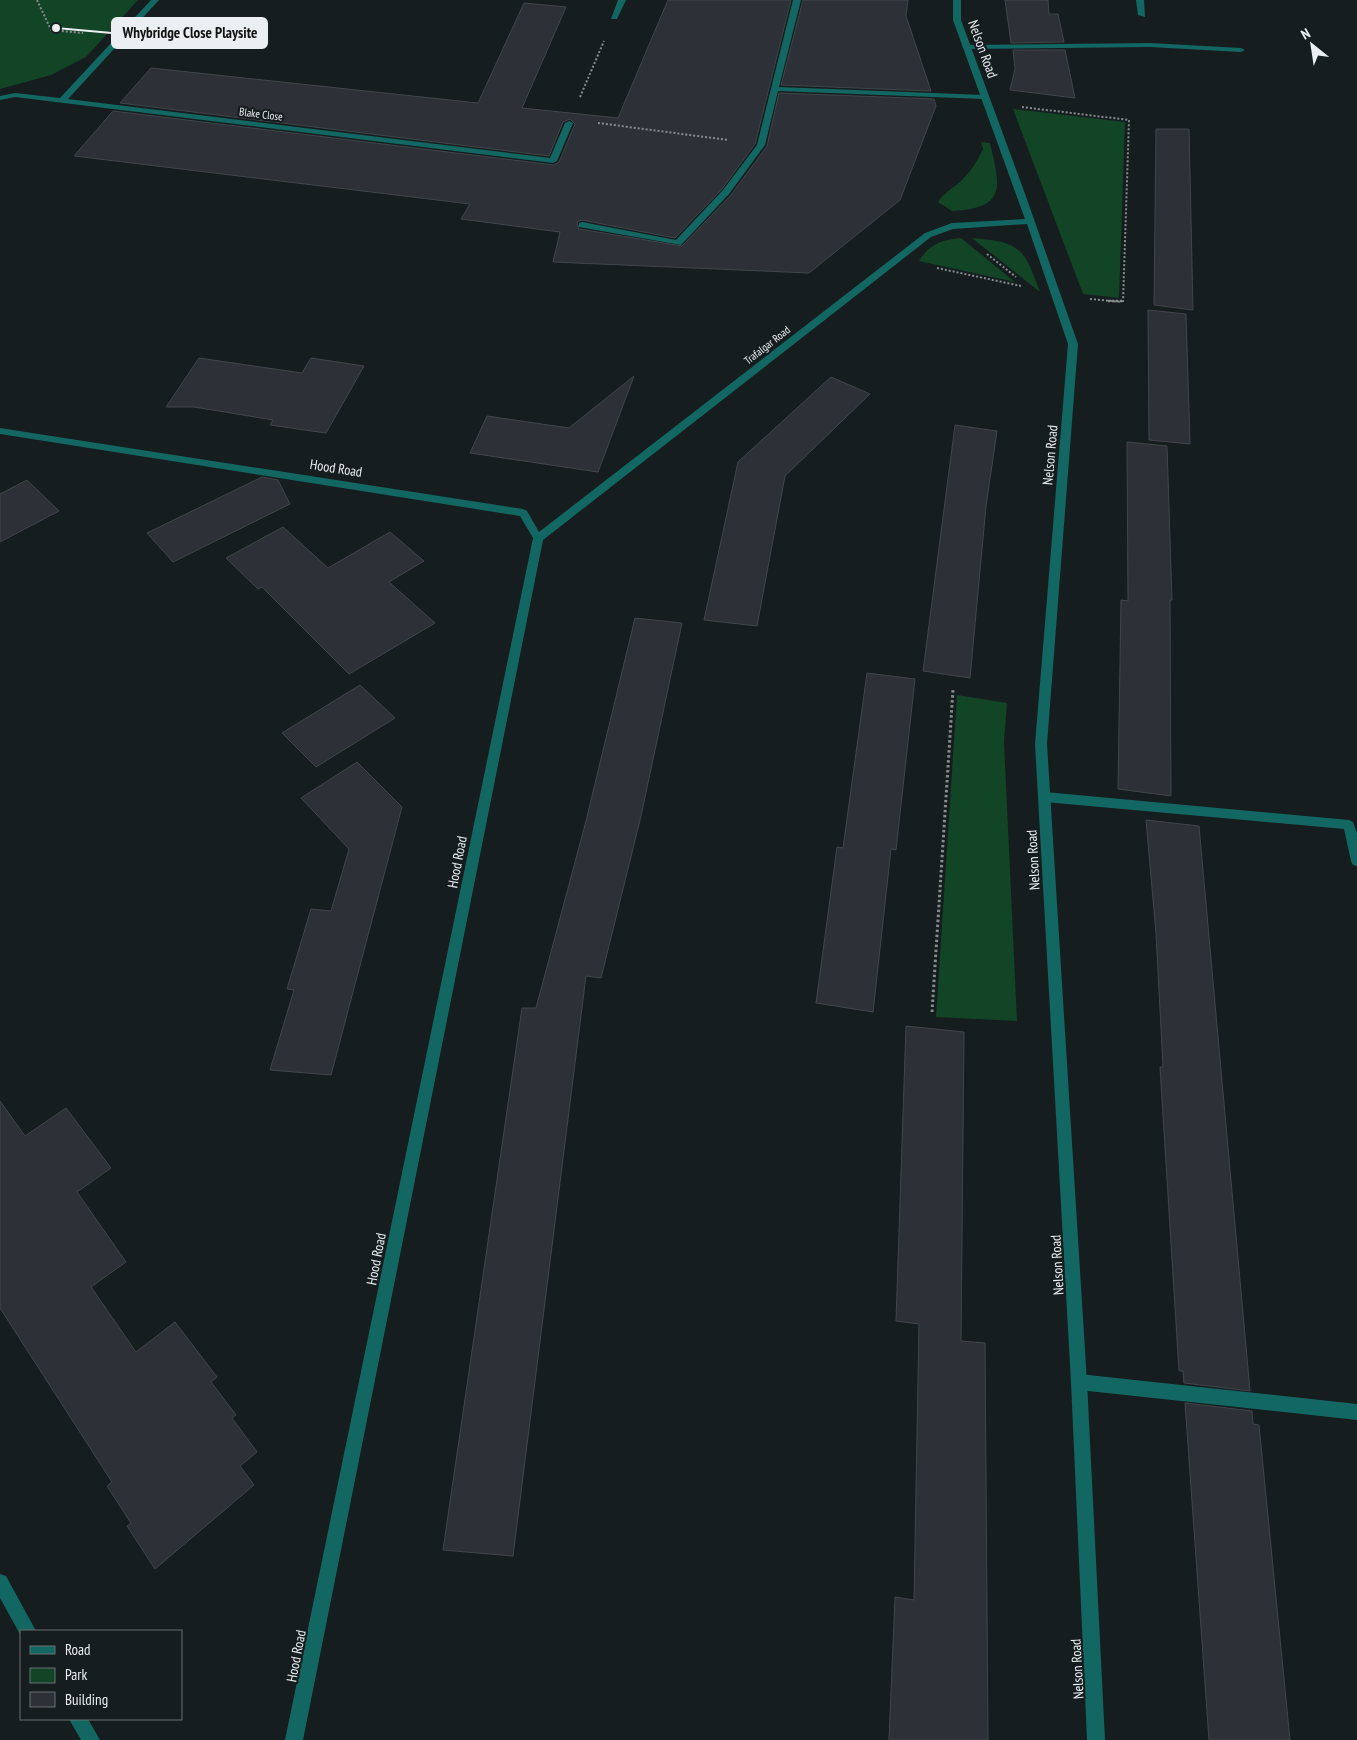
<svg xmlns="http://www.w3.org/2000/svg" width="1357" height="1740" font-family="'PT Sans Narrow',sans-serif">
	<style>
		.green { fill: #124426 }
		.building { fill: #2d3137; stroke: #41464c }
		.lines { fill: none; stroke-linecap: round; stroke-linejoin: round }
		.path-far2 { stroke: #878c8e; stroke-width: 2; stroke-dasharray: 2 2; stroke-linecap: butt }
		.path-far1 { stroke: #878c8e; stroke-width: 2.5; stroke-dasharray: 2 2; stroke-linecap: butt }
		.path { stroke: #878c8e; stroke-width: 3; stroke-dasharray: 2.5 2.5; stroke-linecap: butt }
		.lane { fill: #126762; fill-rule: evenodd }
		.street { fill: #126762; fill-rule: evenodd }
		.labels { text-anchor: middle; dominant-baseline: central; stroke-width: 4.5; stroke-linejoin: round; paint-order: stroke }
		.far-street-label { font-size: 11px; fill: #ebeff1; stroke: #161d1f }
		.street-label { font-size: 14px; fill: #ebeff1; stroke: #161d1f }
		.leader { fill: none; stroke: #ebeff1; stroke-width: 2 }
		.callout-dot { fill: #ebeff1; stroke: #161d1f; stroke-width: 2 }
		.callout { fill: #ebeff1; stroke: #ebeff1; stroke-width: 2 }
		.callout-label { font-size: 15px; text-anchor: middle; font-weight: bold; fill: #111 }
	</style>
	<rect width="100%" height="100%" fill="#161d1f"/>
	<path class="green" d="M 0,0 L 138,0 L 86,57 L 51,75 L 0,89 Z
		M 1013,109 L 1125,122 L 1119,298 L 1083,294 Z
		M 981,142 L 990,143 C 1000,186 1008,208 952,211 L 938,202 C 944,192 954,188 962,180 C 971,171 978,160 983,149 Z
		M 961,238 L 1015,282 L 919,261 C 929,244 942,240 961,238 Z
		M 972,238 C 1021,242 1024,248 1040,292 Z
		M 957,695 L 1007,703 L 1004,742 L 1017,1021 L 936,1017 Z"/>
	<path class="building" d="M 668,0 L 791,0 L 755,144 L 722,189 L 675,238 L 582,220 L 577,222 L 579,229 L 682,246 L 731,195 L 767,146 L 779,93 L 934,99 L 936,106 L 900,200 L 809,273 L 553,262 L 560,232 L 461,219 L 470,204 L 74,156 L 113,111 L 554,165 L 559,162 L 575,124 L 570,119 L 563,122 L 549,156 L 120,103 L 151,68 L 478,103 L 524,3 L 566,7 L 522,108 L 618,118 Z
		M 803,0 L 908,0 L 906,16 L 931,91 L 781,85 Z
		M 1005,0 L 1048,0 L 1049,14 L 1058,14 L 1064,42 L 1011,43 Z
		M 1013,50 L 1065,50 L 1075,98 L 1010,90 L 1015,69 Z
		M 1156,129 L 1189,129 L 1193,310 L 1154,305 Z
		M 1148,310 L 1186,314 L 1190,444 L 1149,440 Z
		M 199,358 L 302,373 L 311,358 L 364,366 L 326,433 L 270,425 L 273,420 L 231,413 L 194,407 L 166,407 Z
		M 634,376 L 598,472 L 470,453 L 487,416 L 569,428 Z
		M 831,377 L 870,394 L 785,476 L 757,626 L 704,620 L 738,462 Z
		M 955,425 L 997,431 L 986,506 L 970,678 L 923,671 Z
		M 1127,442 L 1167,446 L 1172,600 L 1170,600 L 1171,796 L 1118,789 L 1121,600 L 1128,601 Z
		M 262,477 L 278,480 L 290,504 L 173,562 L 147,533 Z
		M 27,480 L 59,511 L 0,542 L 0,494 Z
		M 283,527 L 328,568 L 390,532 L 424,561 L 389,582 L 435,623 L 349,674 L 262,587 L 258,589 L 226,558 Z
		M 635,618 L 682,623 L 641,816 L 601,978 L 586,976 L 513,1556 L 443,1550 L 522,1008 L 536,1008 L 586,821 Z
		M 867,673 L 915,679 L 896,850 L 891,849 L 873,1012 L 816,1003 L 837,847 L 843,848 Z
		M 360,685 L 395,718 L 316,767 L 282,733 Z
		M 357,762 L 402,807 L 331,1075 L 270,1070 L 294,990 L 287,989 L 311,909 L 331,911 L 349,849 L 301,798 Z
		M 1146,820 L 1199,826 L 1250,1391 L 1184,1383 L 1183,1371 L 1179,1371 L 1160,1067 L 1163,1067 L 1156,933 Z
		M 906,1026 L 964,1032 L 961,1341 L 985,1343 L 988,1740 L 889,1740 L 895,1597 L 914,1600 L 919,1324 L 896,1321 Z
		M 0,1101 L 25,1136 L 66,1108 L 111,1168 L 77,1192 L 126,1262 L 91,1287 L 136,1352 L 175,1322 L 217,1377 L 211,1382 L 236,1415 L 232,1418 L 257,1452 L 240,1466 L 254,1485 L 155,1569 L 127,1526 L 131,1523 L 107,1486 L 112,1482 L 0,1308 Z
		M 1185,1403 L 1252,1411 L 1253,1424 L 1259,1425 L 1290,1740 L 1209,1740 Z"/>
	<g class="lines">
		<path class="path-far2" d="M 37,0 L 51,30 L 83,33
			M 580,97 L 604,41
			M 1022,107 L 1129,120 L 1123,302
			M 598,123 L 728,140
			M 987,254 L 1016,277
			M 937,268 L 1021,286
			M 1090,299 L 1122,302"/>
		<path class="path-far1" d="M 1108,301 L 1123,301"/>
		<path class="path" d="M 932,1012 L 953,690"/>
		<path class="lane" d="M 793,0 L 801,0 L 779,87 L 984,95 L 988,97 L 984,99 L 778,91 L 765,145 L 729,194 L 681,245 L 579,227 L 579,223 L 582,222 L 676,240 L 723,190 L 757,145 Z
			M 1150,43 L 1241,48 L 1245,50 L 1241,52 L 1150,47 L 966,49 L 962,47 L 966,45 Z
			M 1045,792 L 1349,820 L 1353,822 L 1357,833 L 1357,866 L 1353,865 L 1351,861 L 1344,829 L 1045,802 L 1039,797 Z
			M 1079,1374 L 1357,1404 L 1357,1420 L 1079,1390 L 1073,1388 L 1071,1382 L 1073,1376 Z"/>
		<path class="street" d="M 151,0 L 159,0 L 68,99 L 550,158 L 565,123 L 569,121 L 573,123 L 557,161 L 553,163 L 15,97 L 0,100 L 0,96 L 15,93 L 60,98 Z
			M 618,0 L 626,0 L 617,19 L 611,19 Z
			M 953,0 L 961,0 L 961,20 L 1024,191 L 1078,344 L 1047,744 L 1087,1382 L 1105,1740 L 1087,1740 L 1071,1382 L 1035,744 L 1068,344 L 1027,224 L 953,229 L 931,237 L 543,540 L 303,1740 L 285,1740 L 533,538 L 520,516 L 0,434 L 0,428 L 523,509 L 527,511 L 539,532 L 925,233 L 952,223 L 1025,219 L 953,20 Z
			M 1136,0 L 1144,0 L 1145,17 L 1138,15 Z
			M 0,1574 L 6,1576 L 36,1631 L 21,1631 L 21,1636 L 0,1598 Z
			M 69,1719 L 88,1719 L 100,1740 L 81,1740 Z"/>
	</g>
	<g class="labels">
		<g class="far-street-label">
			<text transform="translate(261 114) rotate(7)">Blake Close</text>
			<text transform="translate(767 345) rotate(-38)">Trafalgar Road</text>
		</g>
		<g class="street-label">
			<text transform="translate(983 49) rotate(70)">Nelson Road</text>
			<text transform="translate(1050 455) rotate(-85)">Nelson Road</text>
			<text transform="translate(336 468) rotate(9)">Hood Road</text>
			<text transform="translate(1033 860) rotate(-93)">Nelson Road</text>
			<text transform="translate(457 862) rotate(-79)">Hood Road</text>
			<text transform="translate(376 1259) rotate(-79)">Hood Road</text>
			<text transform="translate(1057 1265) rotate(-93)">Nelson Road</text>
			<text transform="translate(296 1656) rotate(-79)">Hood Road</text>
			<text transform="translate(1077 1669) rotate(-93)">Nelson Road</text>
		</g>
	</g>
	<path class="leader" d="M56 28L112 33"/>
	<circle class="callout-dot" cx="56" cy="28" r="5"/>
	<rect class="callout" x="112" y="18" width="155" height="30" rx="5"/>
	<g class="callout-label">
		<text x="190" y="38">Whybridge Close Playsite</text>
	</g>
	<rect x="20" y="1630" width="162" height="90" fill="#161d1f" stroke="#6b7173"/>
	<rect x="30" y="1646" width="25" height="8" fill="#126762" stroke="#6b7173"/>
	<text x="65" y="1655" font-size="15" fill="#ebeff1">Road</text>
	<rect x="30" y="1668" width="25" height="15" fill="#124426" stroke="#6b7173"/>
	<text x="65" y="1680" font-size="15" fill="#ebeff1">Park</text>
	<rect x="30" y="1692" width="25" height="15" fill="#2d3137" stroke="#6b7173"/>
	<text x="65" y="1705" font-size="15" fill="#ebeff1">Building</text>
	<g transform="translate(1312 45) rotate(330)" stroke="#161d1f" stroke-width="4" paint-order="stroke">
	<path d="M0-4L9 19L0 12L-9 19Z" fill="#ebeff1"/>
	<text y="-8" font-size="14" font-weight="bold" text-anchor="middle" fill="#ebeff1">N</text>
	</g>
</svg>
